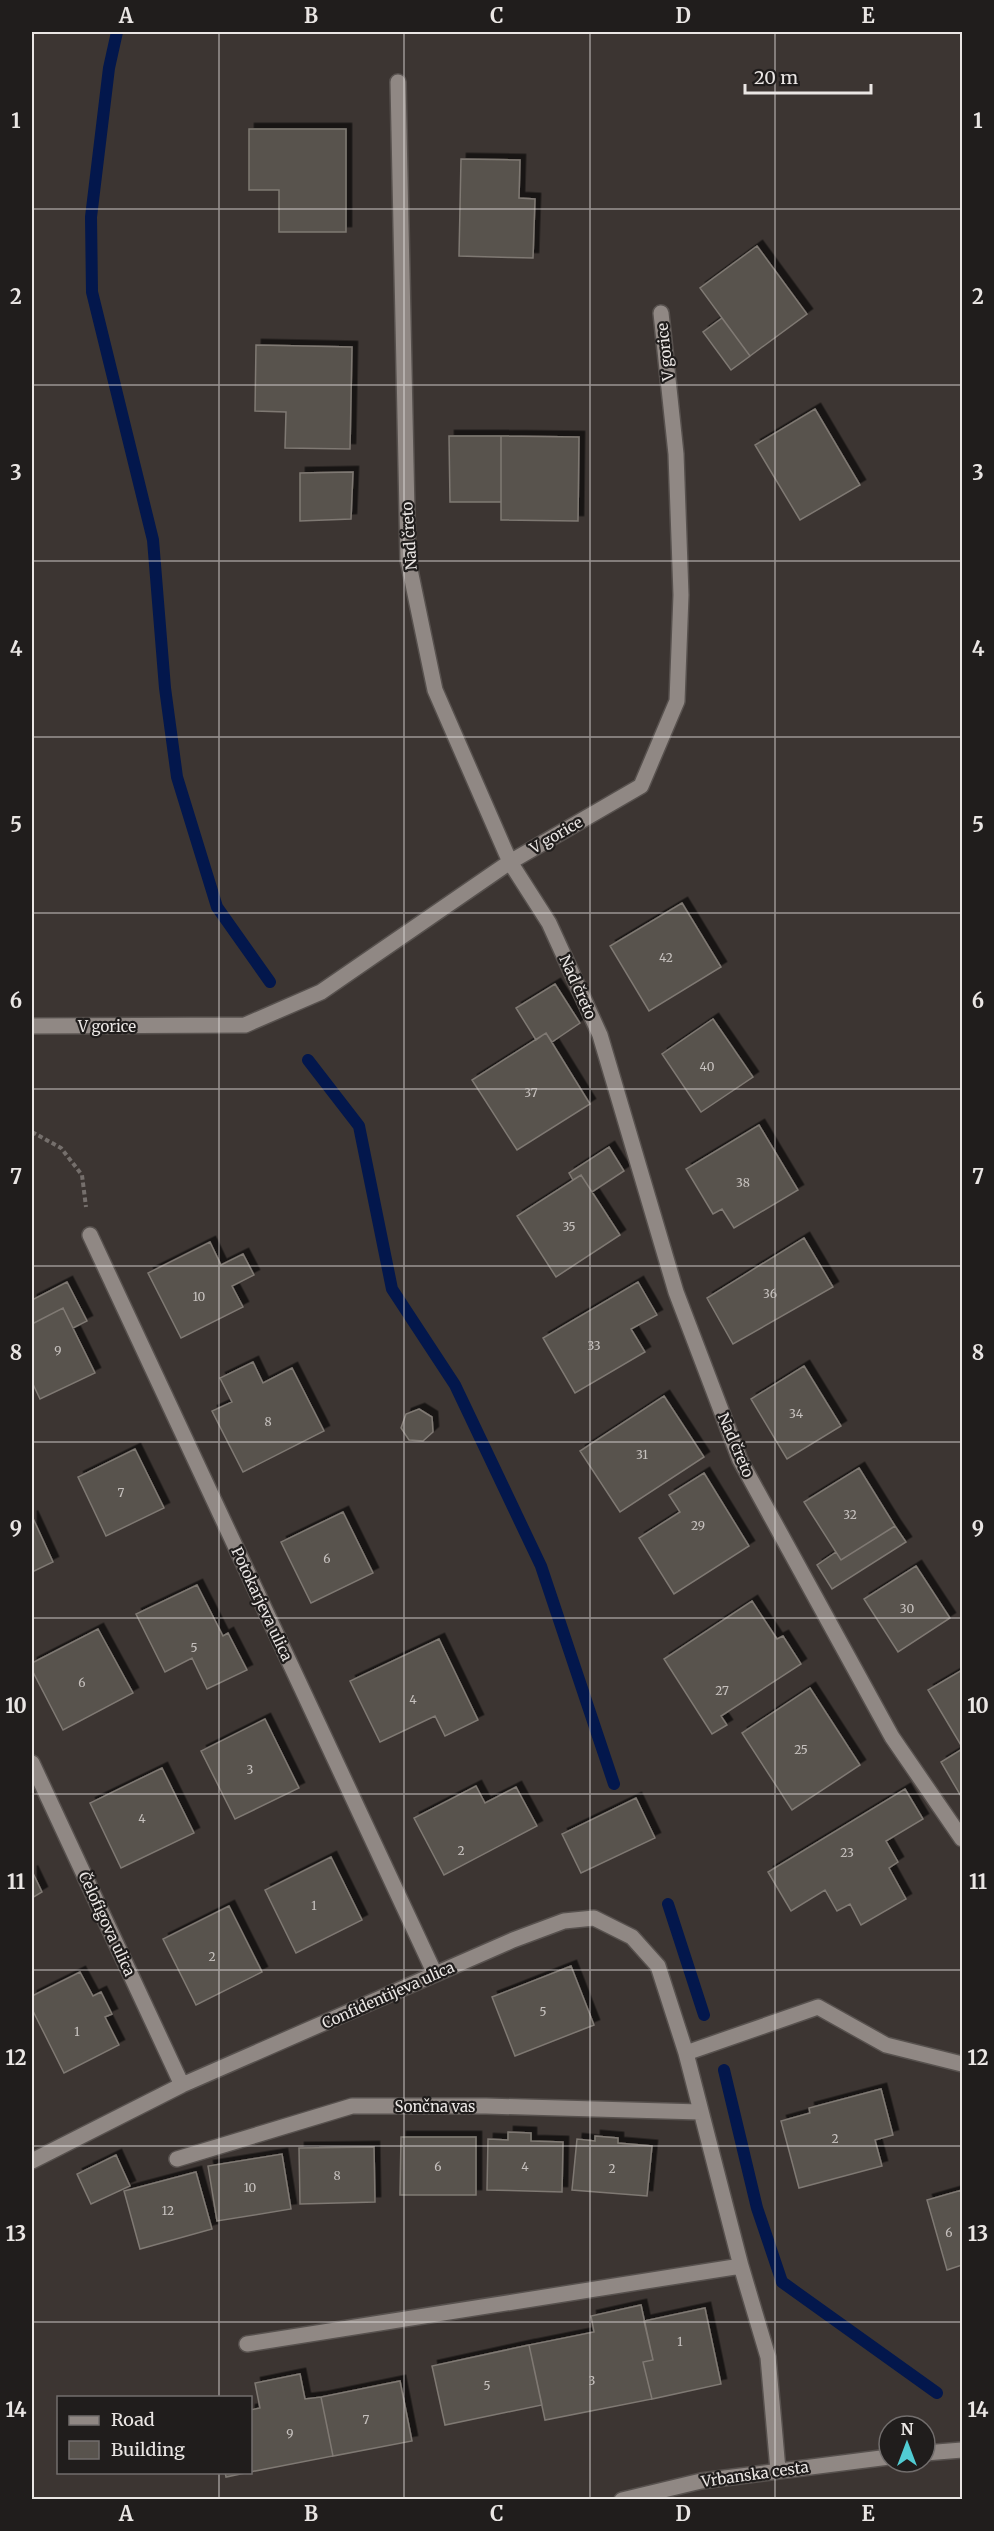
<svg xmlns="http://www.w3.org/2000/svg" width="994" height="2531" font-family="Merriweather,serif">
	<style>
		.lines { fill: none; stroke-linecap: round; stroke-linejoin: round }
		.stream { stroke: #03174c; stroke-width: 12 }
		.building { fill: #58534d; stroke: #7f7973; stroke-width: 1.5; filter: url(#shadow) }
		.minor-casing { stroke: #57514e; stroke-width: 18 }
		.path { stroke: #756f6c; stroke-width: 4; stroke-dasharray: 4.5 3; stroke-linecap: butt }
		.minor { stroke: #908884; stroke-width: 15 }
		.grid { fill: none; stroke: #eae6e4; stroke-width: 1.5; stroke-opacity: 0.55 }
		.labels { text-anchor: middle; dominant-baseline: central; stroke-width: 4.5; stroke-linejoin: round; paint-order: stroke }
		.number-label { font-size: 12px; fill: #c6c1be }
		.street-label { font-size: 15px; fill: #eae6e4; stroke: #201d1c }
		.neatline { fill: none; stroke: #eae6e4; stroke-width: 2 }
		.grid-label { font-size: 20px; text-anchor: middle; font-weight: bold; fill: #eae6e4 }
	</style>
	<defs>
		<filter id="shadow"><feDropShadow dx="5.5" dy="-5.5" stdDeviation="0" flood-color="#0009"/></filter>
	</defs>
	<rect width="100%" height="100%" fill="#3c3532"/>
	<g class="lines">
		<path class="stream" d="M 117,32 L 109,68 L 91,217 L 92,292 L 153,540 L 165,688 L 177,777 L 217,907 L 270,982
			M 308,1060 L 359,1126 L 392,1289 L 455,1385 L 541,1566 L 614,1784
			M 668,1904 L 704,2015
			M 724,2070 L 757,2208 L 782,2282 L 937,2393"/>
	</g>
	<path class="building" d="M 249,129 L 346,129 L 346,232 L 279,232 L 279,190 L 249,190 Z
		M 461,159 L 520,160 L 519,198 L 535,199 L 533,258 L 459,256 Z
		M 757,246 L 807,314 L 750,356 L 700,288 Z
		M 722,318 L 750,356 L 731,370 L 703,332 Z
		M 256,345 L 352,347 L 350,449 L 285,448 L 286,412 L 255,411 Z
		M 815,409 L 860,485 L 800,520 L 755,445 Z
		M 449,436 L 501,436 L 501,502 L 450,502 Z
		M 501,436 L 579,437 L 578,521 L 501,520 Z
		M 353,472 L 351,519 L 300,521 L 300,473 Z
		M 682,903 L 721,967 L 649,1011 L 610,946 Z
		M 555,984 L 580,1023 L 552,1042 L 546,1033 L 536,1040 L 516,1008 Z
		M 713,1019 L 753,1077 L 701,1112 L 662,1054 Z
		M 546,1033 L 590,1104 L 517,1150 L 472,1080 Z
		M 759,1125 L 798,1190 L 734,1228 L 722,1209 L 713,1214 L 686,1169 Z
		M 609,1147 L 624,1171 L 592,1192 L 581,1175 L 573,1180 L 569,1173 Z
		M 581,1175 L 620,1235 L 556,1277 L 517,1216 Z
		M 804,1238 L 833,1287 L 733,1344 L 707,1298 Z
		M 210,1242 L 221,1265 L 243,1254 L 254,1275 L 232,1286 L 243,1307 L 181,1338 L 148,1273 Z
		M 67,1282 L 87,1321 L 73,1328 L 63,1308 L 32,1324 L 32,1300 Z
		M 638,1282 L 657,1315 L 631,1329 L 645,1352 L 575,1393 L 543,1338 Z
		M 63,1308 L 95,1373 L 40,1399 L 32,1382 L 32,1324 Z
		M 253,1362 L 263,1383 L 292,1368 L 324,1431 L 243,1472 L 212,1411 L 232,1402 L 220,1378 Z
		M 804,1366 L 841,1426 L 787,1459 L 751,1399 Z
		M 664,1396 L 704,1457 L 620,1512 L 580,1451 Z
		M 419,1409 L 432,1417 L 433,1432 L 423,1441 L 409,1440 L 401,1428 L 406,1414 Z
		M 135,1449 L 164,1508 L 106,1536 L 78,1477 Z
		M 859,1468 L 895,1526 L 841,1560 L 804,1502 Z
		M 704,1473 L 749,1546 L 674,1594 L 639,1538 L 680,1512 L 669,1495 Z
		M 343,1512 L 373,1573 L 311,1603 L 281,1542 Z
		M 32,1516 L 53,1562 L 32,1572 Z
		M 895,1526 L 906,1542 L 832,1589 L 817,1565 L 836,1552 L 841,1560 Z
		M 916,1566 L 950,1618 L 898,1652 L 864,1599 Z
		M 197,1585 L 223,1636 L 228,1633 L 247,1670 L 207,1689 L 192,1658 L 165,1672 L 136,1614 Z
		M 752,1601 L 777,1639 L 783,1636 L 801,1664 L 721,1716 L 727,1725 L 712,1734 L 664,1659 Z
		M 98,1629 L 133,1693 L 63,1730 L 32,1670 L 32,1663 Z
		M 439,1639 L 478,1720 L 445,1736 L 435,1716 L 380,1742 L 350,1681 Z
		M 962,1670 L 962,1747 L 928,1690 Z
		M 810,1688 L 860,1765 L 792,1810 L 742,1733 Z
		M 265,1719 L 299,1788 L 235,1819 L 201,1751 Z
		M 962,1749 L 962,1798 L 941,1762 Z
		M 162,1768 L 194,1833 L 121,1868 L 90,1803 Z
		M 476,1786 L 485,1803 L 516,1787 L 537,1826 L 444,1875 L 414,1818 Z
		M 905,1789 L 923,1819 L 886,1841 L 898,1862 L 889,1868 L 906,1899 L 861,1925 L 850,1904 L 837,1911 L 825,1890 L 791,1911 L 768,1872 Z
		M 636,1798 L 655,1838 L 581,1873 L 562,1834 Z
		M 331,1857 L 362,1920 L 296,1953 L 265,1890 Z
		M 32,1871 L 42,1892 L 32,1898 Z
		M 229,1906 L 262,1972 L 196,2005 L 163,1939 Z
		M 571,1966 L 594,2025 L 515,2056 L 492,1997 Z
		M 80,1972 L 93,1996 L 101,1992 L 112,2014 L 105,2017 L 119,2045 L 64,2073 L 32,2009 L 32,1996 Z
		M 881,2089 L 893,2135 L 875,2140 L 882,2166 L 799,2188 L 781,2121 L 810,2113 L 809,2108 Z
		M 508,2132 L 531,2133 L 531,2141 L 563,2142 L 562,2192 L 487,2190 L 488,2139 L 508,2140 Z
		M 595,2136 L 618,2138 L 618,2143 L 652,2146 L 647,2196 L 572,2190 L 577,2139 L 595,2141 Z
		M 401,2137 L 476,2137 L 476,2195 L 400,2195 Z
		M 374,2147 L 375,2202 L 300,2204 L 299,2148 Z
		M 282,2154 L 291,2209 L 217,2221 L 208,2166 Z
		M 116,2155 L 130,2186 L 91,2204 L 77,2174 Z
		M 196,2172 L 212,2229 L 140,2249 L 124,2191 Z
		M 962,2190 L 962,2265 L 947,2270 L 927,2200 Z
		M 641,2305 L 653,2360 L 643,2362 L 652,2399 L 545,2420 L 529,2345 L 594,2332 L 591,2316 Z
		M 705,2308 L 721,2384 L 652,2399 L 643,2362 L 653,2360 L 644,2321 Z
		M 529,2345 L 542,2405 L 445,2425 L 432,2366 Z
		M 300,2374 L 305,2399 L 321,2397 L 333,2456 L 250,2472 L 250,2410 L 260,2408 L 255,2383 Z
		M 400,2381 L 412,2441 L 333,2456 L 321,2397 Z
		M 225,2472 L 250,2472 L 226,2477 Z"/>
	<g class="lines">
		<g class="minor-casing">
			<path id="minor" d="M 398,82 L 408,560 L 435,690 L 510,862 L 549,923 L 600,1035 L 676,1292 L 740,1460 L 892,1737 L 962,1839
				M 32,1026 L 245,1025 L 321,992 L 510,862 L 641,786 L 677,701 L 681,595 L 676,454 L 661,313
				M 90,1235 L 435,1974
				M 32,1763 L 182,2085
				M 686,2053 L 818,2007 L 886,2045 L 962,2064
				M 177,2159 L 352,2106 L 486,2106 L 700,2112
				M 32,2161 L 182,2085 L 513,1940 L 564,1921 L 594,1918 L 632,1937 L 658,1966 L 686,2053 L 741,2266 L 768,2357 L 778,2470
				M 247,2344 L 741,2266
				M 925,2453 L 962,2450
				M 622,2500 L 701,2481 L 889,2457"/>
		</g>
		<path class="path" d="M 32,1132 L 61,1148 L 82,1175 L 86,1207"/>
		<use href="#minor" class="minor"/>
	</g>
	<path class="grid" d="M 219,32 L 219,2398M 404,32 L 404,2500M 590,32 L 590,2500M 775,32 L 775,2500M 32,209 L 962,209M 32,385 L 962,385M 32,561 L 962,561M 32,737 L 962,737M 32,913 L 962,913M 32,1089 L 962,1089M 32,1266 L 962,1266M 32,1442 L 962,1442M 32,1618 L 962,1618M 32,1794 L 962,1794M 32,1970 L 962,1970M 32,2146 L 962,2146M 32,2322 L 962,2322M 219,2472 L 219,2500"/>
	<g class="labels">
		<g class="number-label">
			<text x="666" y="957">42</text>
			<text x="707" y="1066">40</text>
			<text x="531" y="1092">37</text>
			<text x="743" y="1182">38</text>
			<text x="569" y="1226">35</text>
			<text x="770" y="1293">36</text>
			<text x="199" y="1296">10</text>
			<text x="594" y="1345">33</text>
			<text x="58" y="1350">9</text>
			<text x="796" y="1413">34</text>
			<text x="268" y="1421">8</text>
			<text x="642" y="1454">31</text>
			<text x="121" y="1492">7</text>
			<text x="850" y="1514">32</text>
			<text x="698" y="1525">29</text>
			<text x="327" y="1558">6</text>
			<text x="907" y="1608">30</text>
			<text x="194" y="1647">5</text>
			<text x="82" y="1682">6</text>
			<text x="722" y="1690">27</text>
			<text x="413" y="1699">4</text>
			<text x="801" y="1749">25</text>
			<text x="250" y="1769">3</text>
			<text x="142" y="1818">4</text>
			<text x="461" y="1850">2</text>
			<text x="847" y="1852">23</text>
			<text x="314" y="1905">1</text>
			<text x="212" y="1956">2</text>
			<text x="543" y="2011">5</text>
			<text x="77" y="2031">1</text>
			<text x="835" y="2138">2</text>
			<text x="438" y="2166">6</text>
			<text x="525" y="2166">4</text>
			<text x="612" y="2168">2</text>
			<text x="337" y="2175">8</text>
			<text x="250" y="2187">10</text>
			<text x="168" y="2210">12</text>
			<text x="949" y="2232">6</text>
			<text x="680" y="2341">1</text>
			<text x="592" y="2380">3</text>
			<text x="487" y="2385">5</text>
			<text x="366" y="2419">7</text>
			<text x="290" y="2433">9</text>
		</g>
		<g class="street-label">
			<text transform="translate(665 352) rotate(-96)">V gorice</text>
			<text transform="translate(409 536) rotate(-94)">Nad čreto</text>
			<text transform="translate(556 835) rotate(-30)">V gorice</text>
			<text transform="translate(578 987) rotate(66)">Nad čreto</text>
			<text x="107" y="1026">V gorice</text>
			<text transform="translate(736 1445) rotate(67)">Nad čreto</text>
			<text transform="translate(262 1604) rotate(65)">Potokarjeva ulica</text>
			<text transform="translate(107 1924) rotate(65)">Čelofigova ulica</text>
			<text transform="translate(388 1995) rotate(-24)">Confidentijeva ulica</text>
			<text x="435" y="2106">Sončna vas</text>
			<text transform="translate(755 2474) rotate(-8)">Vrbanska cesta</text>
		</g>
	</g>
	<rect width="994" height="2531" fill="none" stroke="#201d1c" stroke-width="66"/>
	<rect x="57" y="2396" width="195" height="78" fill="#201d1c" stroke="#716d6c" stroke-width="1.5"/>
	<rect x="69" y="2416" width="30" height="9" fill="#908884" stroke="#716d6c" stroke-width="1.5"/>
	<text x="111" y="2426" font-size="18" fill="#eae6e4">Road</text>
	<rect x="69" y="2441" width="30" height="18" fill="#58534d" stroke="#716d6c" stroke-width="1.5"/>
	<text x="111" y="2456" font-size="18" fill="#eae6e4">Building</text>
	<g transform="translate(907 2444)"><circle r="28" fill="#201d1c" stroke="#716d6c" stroke-width="1.5"/>
	<path d="M0-4.5L10 22L0 15L-10 22Z" fill="#51ccd3"/>
	<text y="-9" font-size="16" font-weight="bold" text-anchor="middle" fill="#eae6e4">N</text>
	</g>
	<path d="M745 84v9h126v-9" fill="none" stroke="#eae6e4" stroke-width="3"/>
	<text x="754" y="84" font-size="18" fill="#eae6e4" stroke="#201d1c" stroke-width="4.5" paint-order="stroke">20 m</text>
	<rect x="33" y="33" width="928" height="2465" class="neatline"/>
	<g class="grid-label">
		<text x="126" y="23">A</text>
		<text x="311" y="23">B</text>
		<text x="497" y="23">C</text>
		<text x="683" y="23">D</text>
		<text x="868" y="23">E</text>
		<text x="16" y="128">1</text>
		<text x="978" y="128">1</text>
		<text x="16" y="304">2</text>
		<text x="978" y="304">2</text>
		<text x="16" y="480">3</text>
		<text x="978" y="480">3</text>
		<text x="16" y="656">4</text>
		<text x="978" y="656">4</text>
		<text x="16" y="832">5</text>
		<text x="978" y="832">5</text>
		<text x="16" y="1008">6</text>
		<text x="978" y="1008">6</text>
		<text x="16" y="1184">7</text>
		<text x="978" y="1184">7</text>
		<text x="16" y="1360">8</text>
		<text x="978" y="1360">8</text>
		<text x="16" y="1536">9</text>
		<text x="978" y="1536">9</text>
		<text x="16" y="1713">10</text>
		<text x="978" y="1713">10</text>
		<text x="16" y="1889">11</text>
		<text x="978" y="1889">11</text>
		<text x="16" y="2065">12</text>
		<text x="978" y="2065">12</text>
		<text x="16" y="2241">13</text>
		<text x="978" y="2241">13</text>
		<text x="16" y="2417">14</text>
		<text x="978" y="2417">14</text>
		<text x="126" y="2521">A</text>
		<text x="311" y="2521">B</text>
		<text x="497" y="2521">C</text>
		<text x="683" y="2521">D</text>
		<text x="868" y="2521">E</text>
	</g>
</svg>
